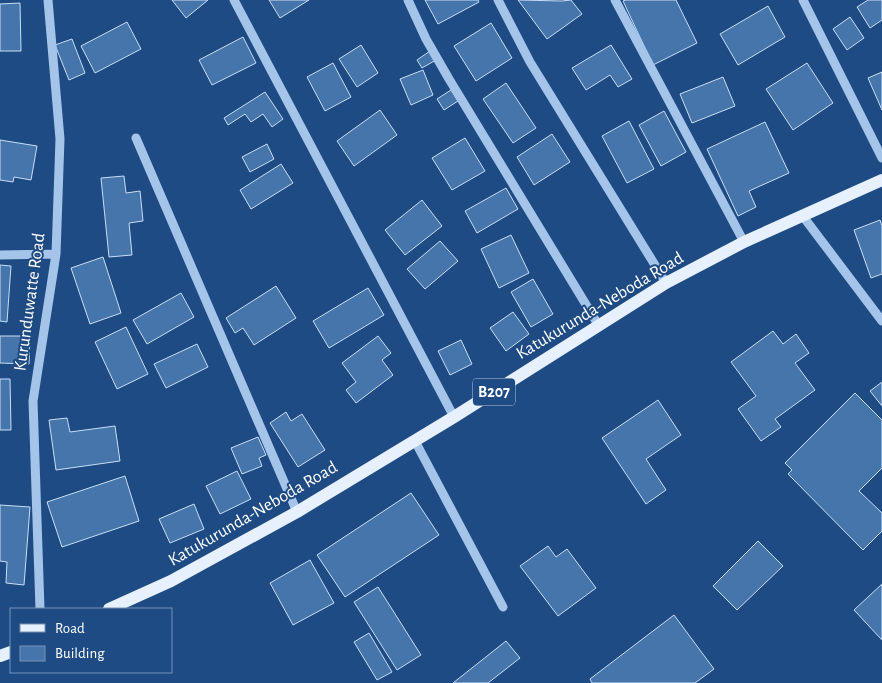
<svg xmlns="http://www.w3.org/2000/svg" width="882" height="683" font-family="'Alegreya Sans',sans-serif">
	<style>
		.building { fill: #4675ac; stroke: #c8def7 }
		.lines { fill: none; stroke-linecap: round; stroke-linejoin: round }
		.minor { stroke: #a4c4ea; stroke-width: 9 }
		.major { stroke: #e7f0fe; stroke-width: 12 }
		.labels { text-anchor: middle; dominant-baseline: central; stroke-width: 4; stroke-linejoin: round; paint-order: stroke }
		.shield { fill: #1e4b83; stroke: #bcc9da; stroke-width: 1 }
		.shield-label { font-size: 16px; font-weight: bold; fill: #fff }
		.street-label { font-size: 18px; fill: #fff; stroke: #1e4b83 }
	</style>
	<rect width="100%" height="100%" fill="#1e4b83"/>
	<path class="building" d="M 172,0 L 208,0 L 186,18 Z
		M 269,0 L 309,0 L 280,18 Z
		M 425,0 L 478,0 L 479,2 L 438,24 Z
		M 518,0 L 562,1 L 571,0 L 582,14 L 547,39 Z
		M 626,0 L 676,0 L 697,43 L 653,65 L 623,1 Z
		M 868,0 L 882,0 L 882,20 L 870,28 L 857,7 Z
		M 20,3 L 21,51 L 0,51 L 0,4 Z
		M 768,6 L 785,37 L 738,65 L 720,34 Z
		M 850,17 L 864,38 L 847,50 L 833,29 Z
		M 127,22 L 141,49 L 95,73 L 81,46 Z
		M 491,23 L 512,58 L 476,81 L 454,46 Z
		M 243,37 L 256,63 L 212,85 L 199,60 Z
		M 72,39 L 85,73 L 69,80 L 55,45 Z
		M 361,45 L 378,73 L 357,87 L 339,59 Z
		M 611,45 L 632,79 L 618,87 L 610,75 L 586,90 L 572,68 Z
		M 430,51 L 436,60 L 422,68 L 417,60 Z
		M 333,63 L 351,97 L 325,111 L 307,77 Z
		M 807,63 L 833,103 L 793,130 L 766,89 Z
		M 423,70 L 433,95 L 411,105 L 400,79 Z
		M 882,72 L 882,110 L 868,78 Z
		M 723,77 L 735,106 L 692,123 L 680,94 Z
		M 506,83 L 536,128 L 513,143 L 483,99 Z
		M 451,90 L 458,101 L 444,110 L 437,99 Z
		M 265,92 L 283,119 L 272,127 L 263,114 L 251,122 L 245,114 L 228,125 L 224,118 Z
		M 380,110 L 397,135 L 354,166 L 337,141 Z
		M 664,111 L 686,152 L 661,166 L 639,125 Z
		M 629,121 L 654,169 L 627,183 L 602,136 Z
		M 765,122 L 789,173 L 749,191 L 756,207 L 738,216 L 707,149 Z
		M 552,134 L 570,162 L 534,185 L 517,157 Z
		M 465,138 L 485,171 L 452,190 L 432,158 Z
		M 0,140 L 37,146 L 31,180 L 14,177 L 13,182 L 0,180 Z
		M 267,144 L 274,159 L 250,172 L 242,157 Z
		M 281,164 L 293,183 L 251,209 L 240,190 Z
		M 124,176 L 126,193 L 140,191 L 143,221 L 129,223 L 132,255 L 109,257 L 101,178 Z
		M 506,188 L 518,209 L 477,233 L 465,211 Z
		M 422,200 L 442,226 L 405,255 L 385,230 Z
		M 880,220 L 882,226 L 882,274 L 871,278 L 854,230 Z
		M 511,235 L 529,273 L 499,288 L 481,249 Z
		M 440,241 L 458,261 L 425,289 L 407,269 Z
		M 103,257 L 121,313 L 90,324 L 71,268 Z
		M 0,265 L 11,266 L 7,322 L 0,321 Z
		M 533,279 L 553,314 L 531,327 L 511,292 Z
		M 276,286 L 296,318 L 254,345 L 243,328 L 235,333 L 226,318 Z
		M 368,288 L 384,315 L 329,348 L 313,321 Z
		M 181,293 L 194,317 L 147,344 L 133,320 Z
		M 513,312 L 529,334 L 506,351 L 490,328 Z
		M 126,327 L 148,374 L 117,389 L 95,342 Z
		M 773,331 L 783,344 L 796,334 L 809,353 L 795,363 L 815,390 L 775,419 L 781,427 L 761,441 L 738,409 L 756,396 L 731,362 Z
		M 0,336 L 30,336 L 29,364 L 0,363 Z
		M 378,336 L 391,353 L 382,360 L 393,375 L 356,403 L 346,390 L 356,382 L 342,363 Z
		M 461,340 L 472,364 L 450,375 L 438,351 Z
		M 197,344 L 208,367 L 166,388 L 154,364 Z
		M 0,379 L 10,379 L 11,430 L 0,430 Z
		M 882,382 L 882,406 L 870,391 Z
		M 855,393 L 882,420 L 882,468 L 859,491 L 882,513 L 882,531 L 863,550 L 788,474 L 792,470 L 785,463 Z
		M 658,400 L 681,435 L 646,459 L 666,490 L 646,504 L 602,438 Z
		M 286,412 L 291,421 L 302,414 L 325,450 L 298,467 L 270,423 Z
		M 67,418 L 70,432 L 115,426 L 120,461 L 56,470 L 49,420 Z
		M 258,437 L 266,455 L 259,458 L 262,466 L 242,474 L 231,448 Z
		M 237,471 L 251,499 L 220,514 L 206,486 Z
		M 125,476 L 139,521 L 62,547 L 47,502 Z
		M 411,493 L 439,535 L 345,597 L 317,555 Z
		M 194,504 L 204,529 L 170,543 L 159,519 Z
		M 0,505 L 30,507 L 24,585 L 6,583 L 7,562 L 0,561 Z
		M 758,541 L 783,566 L 737,610 L 713,586 Z
		M 548,546 L 556,557 L 567,549 L 596,588 L 558,616 L 520,566 Z
		M 310,560 L 334,603 L 293,625 L 270,583 Z
		M 882,584 L 882,640 L 854,610 Z
		M 378,587 L 421,655 L 397,670 L 354,602 Z
		M 674,615 L 714,669 L 695,683 L 592,683 L 590,679 Z
		M 369,633 L 392,672 L 377,680 L 354,642 Z
		M 506,641 L 520,658 L 488,683 L 453,683 Z"/>
	<g class="lines">
		<path class="minor" d="M 234,0 L 454,417
			M 408,0 L 426,39 L 449,79 L 599,326
			M 498,0 L 530,62 L 666,283
			M 615,0 L 744,242
			M 803,0 L 882,158
			M 136,138 L 297,512
			M 802,215 L 882,321
			M 0,255 L 56,254
			M 415,441 L 503,607
			M 40,609 L 33,401 L 56,254 L 60,139 L 48,0"/>
		<path class="major" d="M 109,609 L 171,581 L 297,512 L 454,417 L 666,283 L 744,242 L 882,180
			M 0,656 L 11,652"/>
	</g>
	<g class="labels">
		<rect class="shield" x="473" y="378.5" width="42" height="27" rx="4"/>
		<g class="shield-label">
			<text x="494" y="392">B207</text>
		</g>
		<g class="street-label">
			<text transform="translate(30 302) rotate(-82)">Kurunduwatte Road</text>
			<text transform="translate(600 306) rotate(-31)">Katukurunda-Neboda Road</text>
			<text transform="translate(253 514) rotate(-30)">Katukurunda-Neboda Road</text>
		</g>
	</g>
	<rect x="10" y="608" width="162" height="65" fill="#1e4b83" stroke="#7893b5"/>
	<rect x="20" y="624" width="25" height="8" fill="#e7f0fe" stroke="#7893b5"/>
	<text x="55" y="633" font-size="15" fill="#ffffff">Road</text>
	<rect x="20" y="646" width="25" height="15" fill="#4675ac" stroke="#7893b5"/>
	<text x="55" y="658" font-size="15" fill="#ffffff">Building</text>
</svg>
